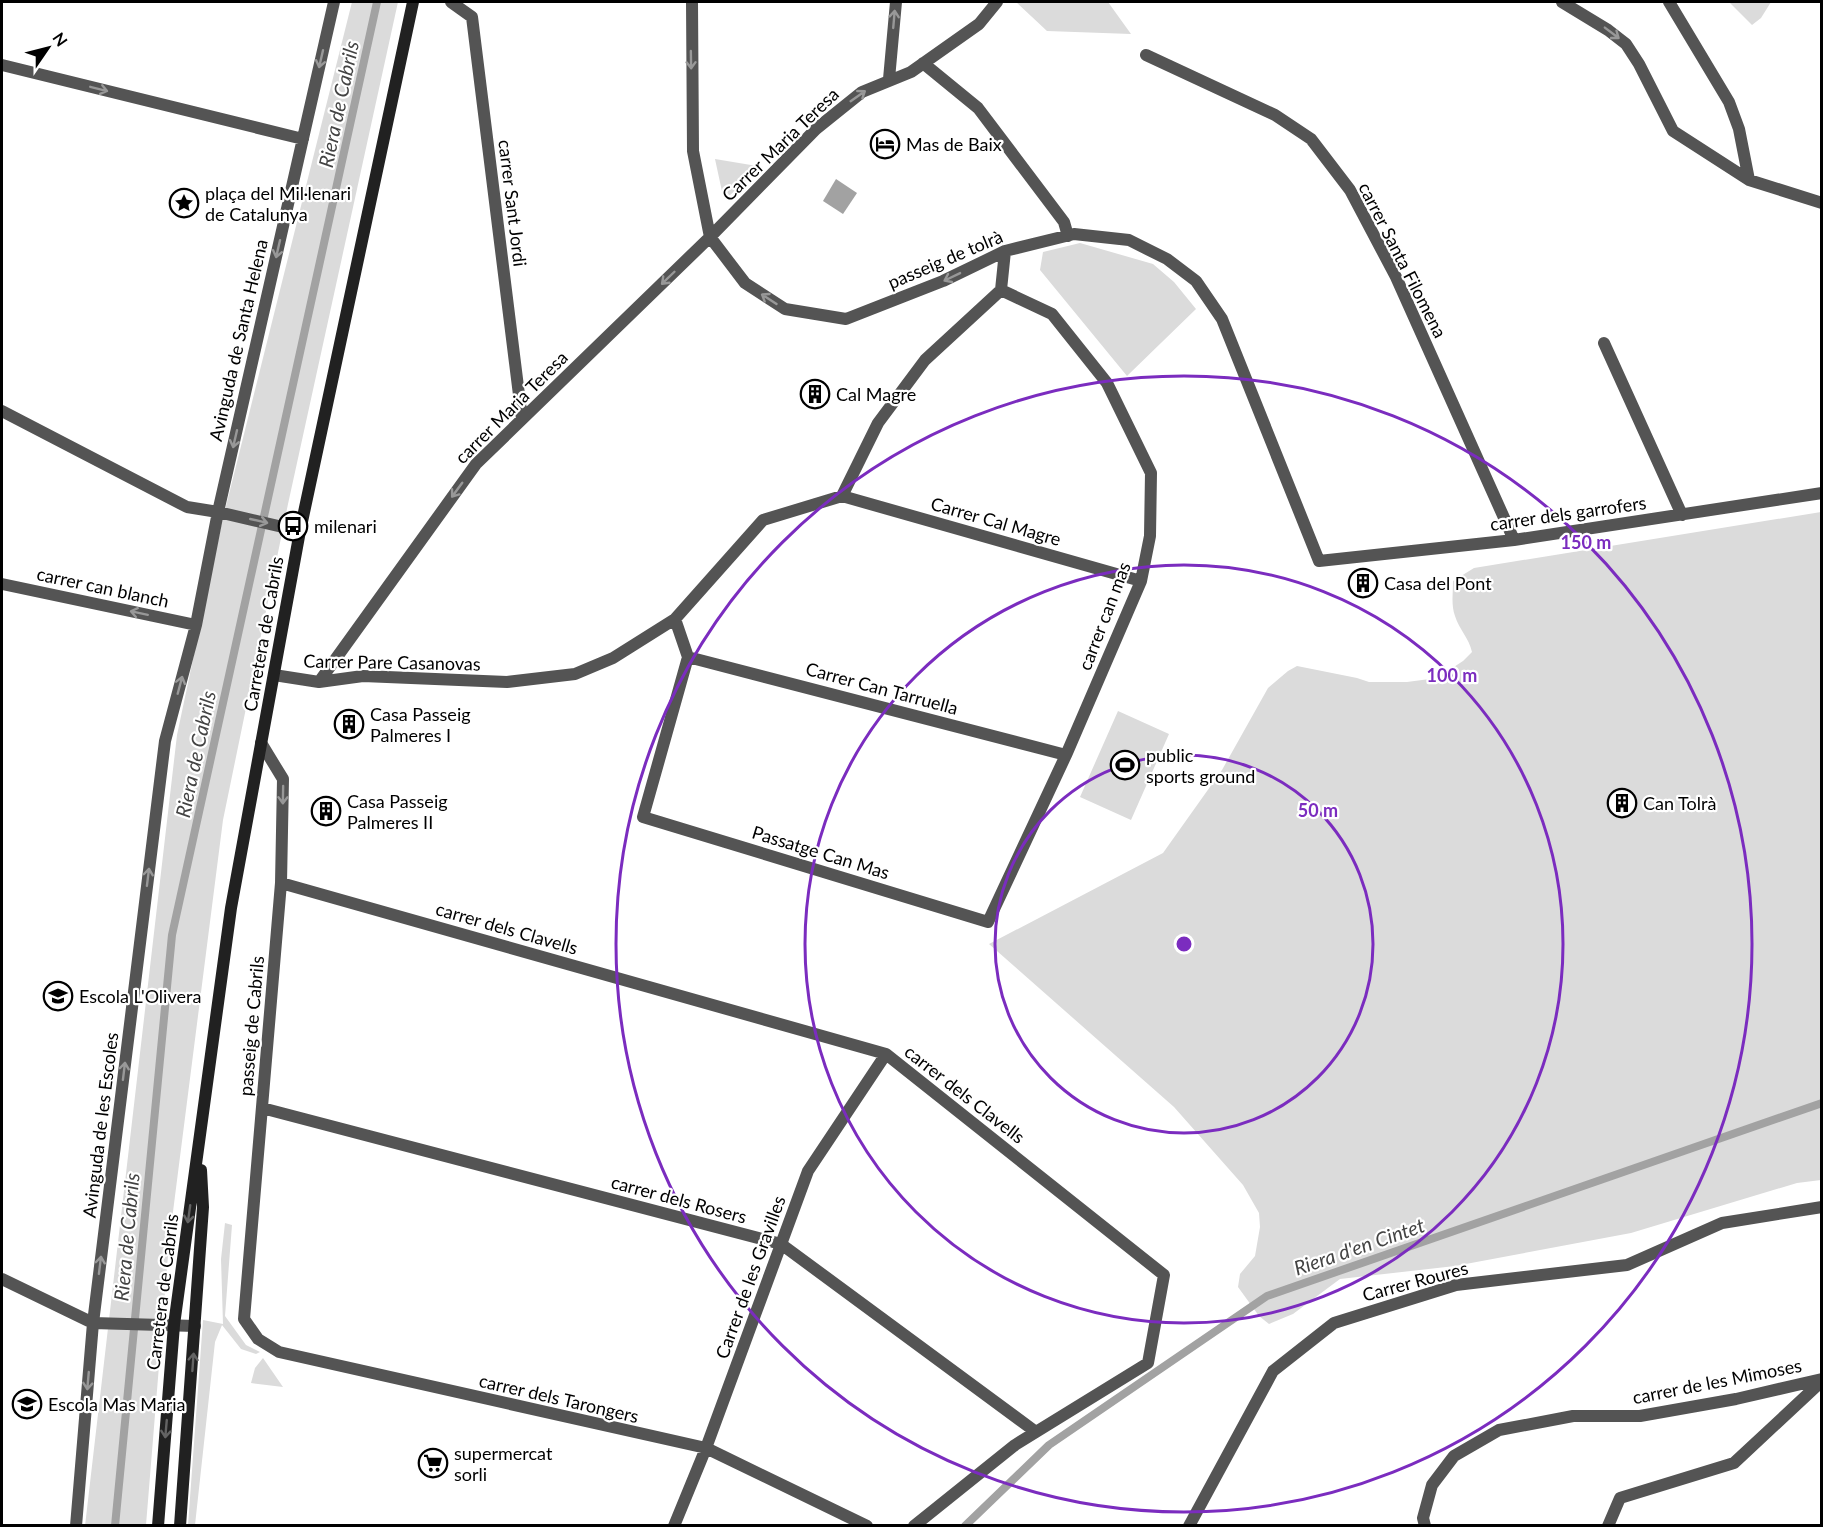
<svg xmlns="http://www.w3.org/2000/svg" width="1823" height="1527" font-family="Lato,sans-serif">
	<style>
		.green { fill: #dbdbdb }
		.water { fill: #a2a2a2 }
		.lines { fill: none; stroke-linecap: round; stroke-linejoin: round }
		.stream { stroke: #a2a2a2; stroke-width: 8 }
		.street { stroke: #545454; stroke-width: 12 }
		.secondary { stroke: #212121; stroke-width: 12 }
		.oneway { stroke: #989898 }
		.oneway2 { stroke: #646464 }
		.ring { fill: none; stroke: #7b2cbf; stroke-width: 3 }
		.labels { text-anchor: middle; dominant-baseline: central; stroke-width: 4.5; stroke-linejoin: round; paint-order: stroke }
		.street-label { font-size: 18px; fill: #000; stroke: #fff }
		.poi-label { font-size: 18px; fill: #000; stroke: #fff; text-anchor: start }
		.water-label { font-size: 20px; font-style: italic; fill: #434343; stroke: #fff }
		.centre { fill: #7b2cbf; stroke: #fff; stroke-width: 3 }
		.ring-label { font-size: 18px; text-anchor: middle; font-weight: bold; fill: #7b2cbf; stroke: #fff; stroke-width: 4.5; stroke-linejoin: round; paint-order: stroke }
	</style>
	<rect width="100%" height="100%" fill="#fff"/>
	<path class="green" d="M 352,2 L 398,2 L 288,504 L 223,820 L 169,1243 L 146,1525 L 85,1526 L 177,735 L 222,522 Z
		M 1016,2 L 1108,2 L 1131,34 L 1047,31 Z
		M 1729,2 L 1771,2 L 1761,18 L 1752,25 Z
		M 715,159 L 763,167 L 730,195 L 723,196 Z
		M 1080,243 L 1153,264 L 1174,282 L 1196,309 L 1127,376 L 1040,270 L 1043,252 Z
		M 1821,512 L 1821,1180 L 1797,1183 L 1631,1233 L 1455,1266 L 1340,1279 L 1293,1314 L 1269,1324 L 1259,1316 L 1238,1287 L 1240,1274 L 1255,1256 L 1260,1227 L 1259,1213 L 1243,1185 L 1174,1107 L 989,944 L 1163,853 L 1222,770 L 1268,688 L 1288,671 L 1297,666 L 1357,678 L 1369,682 L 1407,682 L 1437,678 L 1463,661 L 1472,652 C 1469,638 1459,629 1455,616 C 1451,605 1453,593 1453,581 L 1474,568 Z
		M 1118,711 L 1169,734 L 1131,820 L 1080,797 Z
		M 225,1223 L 232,1225 L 225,1316 L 246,1345 L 260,1352 L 256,1354 L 241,1349 L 222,1325 L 215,1342 L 195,1525 L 188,1525 L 203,1320 L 223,1324 L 221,1259 Z
		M 263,1358 L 283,1387 L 251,1383 L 255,1368 Z"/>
	<path class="water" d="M 836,179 L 857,193 L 843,214 L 823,201 Z"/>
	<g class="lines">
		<path class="stream" d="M 115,1526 L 172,935 L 377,2
			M 965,1526 L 1049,1445 L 1267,1296 L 1822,1103"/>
		<path class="street" d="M 451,2 L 472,17 L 522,419
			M 692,2 L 693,151 L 710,237 L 745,283 L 785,309 L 846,319 L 943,281 L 1005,251 L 1074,234 L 1129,240 L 1167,259 L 1196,281 L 1222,319 L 1319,561 L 1514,540 L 1822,493
			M 1562,2 L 1608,30 L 1626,44 L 1639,64 L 1673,131 L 1749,180 L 1822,203
			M 1669,2 L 1729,102 L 1739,129 L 1749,180
			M 1146,55 L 1275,115 L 1311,139 L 1350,190 L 1396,277 L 1514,540
			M 923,63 L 978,108 L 1064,222 L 1068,236
			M 2,65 L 303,139
			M 889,79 L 896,2
			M 1604,343 L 1682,515
			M 2,411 L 187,507 L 218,512 L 300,531
			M 842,496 L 1141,581
			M 2,584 L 196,625
			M 675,619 L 688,657 L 643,817 L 988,922 L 1066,755 L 1141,581 L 1150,536 L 1151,473 L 1107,383 L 1052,314 L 1001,290
			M 688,657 L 1066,755
			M 274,675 L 319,682 L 363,676 L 507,682 L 575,674 L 613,658 L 675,619 L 763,520 L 842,496 L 878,423 L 925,360 L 1001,290 L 1005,251
			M 319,682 L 476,464 L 710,237 L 816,129 L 862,92 L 911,72 L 979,24 L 997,2
			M 261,743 L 283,779 L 281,883 L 244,1319 L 258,1339 L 279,1352 L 706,1448 L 867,1526
			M 281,883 L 886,1054 L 1164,1275 L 1148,1363 L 1015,1445 L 914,1526
			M 262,1108 L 781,1244 L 1036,1432
			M 2,1279 L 93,1323 L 195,1326
			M 76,1526 L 93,1323 L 165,741 L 196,625 L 218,512 L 334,2
			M 674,1526 L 706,1448 L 808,1171 L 886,1054
			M 1189,1526 L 1273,1371 L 1334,1323 L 1456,1285 L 1627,1265 L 1722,1223 L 1822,1207
			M 1425,1526 L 1423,1518 L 1432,1485 L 1454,1456 L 1499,1430 L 1573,1416 L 1640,1416 L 1736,1399 L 1822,1379
			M 1608,1526 L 1620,1498 L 1734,1463 L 1822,1381"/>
		<path class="secondary" d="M 158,1526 L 174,1325 L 231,908 L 300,531 L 413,2
			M 180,1526 L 203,1207 L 201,1170"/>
	</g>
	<defs><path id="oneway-shaft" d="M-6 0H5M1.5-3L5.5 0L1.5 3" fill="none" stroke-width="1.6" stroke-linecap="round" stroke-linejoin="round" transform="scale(1.5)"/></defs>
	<g class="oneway">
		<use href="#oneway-shaft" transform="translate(894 19) rotate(-85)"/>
		<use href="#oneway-shaft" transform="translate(1612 33) rotate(37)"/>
		<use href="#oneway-shaft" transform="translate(321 59) rotate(103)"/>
		<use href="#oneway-shaft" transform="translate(691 60) rotate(89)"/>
		<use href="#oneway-shaft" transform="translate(99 89) rotate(14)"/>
		<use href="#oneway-shaft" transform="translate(858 96) rotate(-35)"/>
		<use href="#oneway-shaft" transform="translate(278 249) rotate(103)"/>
		<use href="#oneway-shaft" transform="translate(952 277) rotate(154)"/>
		<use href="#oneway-shaft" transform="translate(668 278) rotate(136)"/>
		<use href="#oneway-shaft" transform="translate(769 299) rotate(-147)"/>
		<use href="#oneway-shaft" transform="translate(235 439) rotate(103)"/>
		<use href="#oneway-shaft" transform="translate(457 490) rotate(126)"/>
		<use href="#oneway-shaft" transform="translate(259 521) rotate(13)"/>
		<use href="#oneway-shaft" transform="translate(139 613) rotate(-168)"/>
		<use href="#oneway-shaft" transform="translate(180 685) rotate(-75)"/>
		<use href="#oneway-shaft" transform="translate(283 795) rotate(91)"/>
		<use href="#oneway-shaft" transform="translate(148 877) rotate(-83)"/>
		<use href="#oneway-shaft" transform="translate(124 1071) rotate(-83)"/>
		<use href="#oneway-shaft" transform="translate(100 1265) rotate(-83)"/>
		<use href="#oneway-shaft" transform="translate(88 1381) rotate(95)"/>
	</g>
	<g class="oneway2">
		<use href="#oneway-shaft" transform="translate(189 1214) rotate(98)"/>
		<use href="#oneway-shaft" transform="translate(193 1362) rotate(-86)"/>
		<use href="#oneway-shaft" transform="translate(166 1429) rotate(95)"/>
	</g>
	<g class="ring">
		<circle cx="1184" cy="944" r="189"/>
		<circle cx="1184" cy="944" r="379"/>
		<circle cx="1184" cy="944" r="568"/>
	</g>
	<defs>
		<g id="hotel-ring" transform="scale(1.5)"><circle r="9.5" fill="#fff" stroke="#000" stroke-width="1.5"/><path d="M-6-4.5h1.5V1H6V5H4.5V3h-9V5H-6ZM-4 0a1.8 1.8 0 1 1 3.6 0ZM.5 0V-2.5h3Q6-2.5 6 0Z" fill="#000"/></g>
		<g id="sight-ring" transform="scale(1.5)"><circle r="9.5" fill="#fff" stroke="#000" stroke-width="1.5"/><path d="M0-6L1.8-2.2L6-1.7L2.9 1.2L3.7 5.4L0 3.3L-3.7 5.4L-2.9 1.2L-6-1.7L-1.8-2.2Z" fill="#000"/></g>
		<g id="building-ring" transform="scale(1.5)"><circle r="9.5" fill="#fff" stroke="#000" stroke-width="1.5"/><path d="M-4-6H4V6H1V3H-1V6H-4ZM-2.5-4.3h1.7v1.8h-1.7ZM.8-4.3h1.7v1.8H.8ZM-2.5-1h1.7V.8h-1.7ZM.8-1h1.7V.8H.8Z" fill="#000"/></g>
		<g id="bus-ring" transform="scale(1.5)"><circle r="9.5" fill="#fff" stroke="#000" stroke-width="1.5"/><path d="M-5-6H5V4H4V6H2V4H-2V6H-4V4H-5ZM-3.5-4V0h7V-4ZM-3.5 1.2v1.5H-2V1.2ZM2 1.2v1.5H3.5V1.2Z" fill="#000"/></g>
		<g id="stadium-ring" transform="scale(1.5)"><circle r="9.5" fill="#fff" stroke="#000" stroke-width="1.5"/><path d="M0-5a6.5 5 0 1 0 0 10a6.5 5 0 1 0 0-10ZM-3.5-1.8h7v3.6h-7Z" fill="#000"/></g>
		<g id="school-ring" transform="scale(1.5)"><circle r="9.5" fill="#fff" stroke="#000" stroke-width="1.5"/><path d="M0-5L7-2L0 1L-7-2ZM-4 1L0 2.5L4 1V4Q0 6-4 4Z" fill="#000"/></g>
		<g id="supermarket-ring" transform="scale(1.5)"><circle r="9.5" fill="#fff" stroke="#000" stroke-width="1.5"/><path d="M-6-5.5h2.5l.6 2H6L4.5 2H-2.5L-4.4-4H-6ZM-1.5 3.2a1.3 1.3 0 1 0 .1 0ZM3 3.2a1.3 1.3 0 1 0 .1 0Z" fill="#000"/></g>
	</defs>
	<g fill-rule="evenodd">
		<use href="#hotel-ring" x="885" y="144"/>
		<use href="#sight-ring" x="184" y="203"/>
		<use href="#building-ring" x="815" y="394"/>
		<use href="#bus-ring" x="293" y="526"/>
		<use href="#building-ring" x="1363" y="583"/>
		<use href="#building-ring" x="349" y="724"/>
		<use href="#stadium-ring" x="1125" y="765"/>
		<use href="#building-ring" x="1622" y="803"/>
		<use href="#building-ring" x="326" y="811"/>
		<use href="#school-ring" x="58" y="996"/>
		<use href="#school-ring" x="27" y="1404"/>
		<use href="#supermarket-ring" x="433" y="1463"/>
	</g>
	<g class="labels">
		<g class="street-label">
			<text transform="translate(780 144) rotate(-44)">Carrer Maria Teresa</text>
			<text transform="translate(513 203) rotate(83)">carrer Sant Jordi</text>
			<text transform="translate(945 259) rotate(-23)">passeig de tolrà</text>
			<text transform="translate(1403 260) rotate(63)">carrer Santa Filomena</text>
			<text transform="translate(238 340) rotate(-77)">Avinguda de Santa Helena</text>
			<text transform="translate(511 407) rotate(-45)">carrer Maria Teresa</text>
			<text transform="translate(1568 513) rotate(-8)">carrer dels garrofers</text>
			<text transform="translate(996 521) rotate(16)">Carrer Cal Magre</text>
			<text transform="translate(103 587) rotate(12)">carrer can blanch</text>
			<text transform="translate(1104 616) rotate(-69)">carrer can mas</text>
			<text transform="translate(263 634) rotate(-80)">Carretera de Cabrils</text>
			<text transform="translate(392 662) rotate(1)">Carrer Pare Casanovas</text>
			<text transform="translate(882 688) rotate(15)">Carrer Can Tarruella</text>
			<text transform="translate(821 852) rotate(17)">Passatge Can Mas</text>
			<text transform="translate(507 928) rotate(16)">carrer dels Clavells</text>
			<text transform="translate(251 1026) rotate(-85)">passeig de Cabrils</text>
			<text transform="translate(965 1094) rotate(38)">carrer dels Clavells</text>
			<text transform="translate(100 1125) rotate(-83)">Avinguda de les Escoles</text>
			<text transform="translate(679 1199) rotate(15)">carrer dels Rosers</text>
			<text transform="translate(750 1277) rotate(-70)">Carrer de les Gravilles</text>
			<text transform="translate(1415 1281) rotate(-15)">Carrer Roures</text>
			<text transform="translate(162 1292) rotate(-83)">Carretera de Cabrils</text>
			<text transform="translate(1717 1381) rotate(-11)">carrer de les Mimoses</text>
			<text transform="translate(559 1398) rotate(13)">carrer dels Tarongers</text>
		</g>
		<g class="poi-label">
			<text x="906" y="144">Mas de Baix</text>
			<text x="205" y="193">plaça del Mil·lenari<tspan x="205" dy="21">de Catalunya</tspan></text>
			<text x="836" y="394">Cal Magre</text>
			<text x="314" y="526">milenari</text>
			<text x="1384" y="583">Casa del Pont</text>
			<text x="370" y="714">Casa Passeig<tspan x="370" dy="21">Palmeres I</tspan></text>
			<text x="1146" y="755">public<tspan x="1146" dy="21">sports ground</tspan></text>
			<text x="347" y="801">Casa Passeig<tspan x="347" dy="21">Palmeres II</tspan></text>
			<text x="1643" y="803">Can Tolrà</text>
			<text x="79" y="996">Escola L'Olivera</text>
			<text x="48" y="1404">Escola Mas Maria</text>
			<text x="454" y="1453">supermercat<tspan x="454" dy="21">sorli</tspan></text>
		</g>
		<g class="water-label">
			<text transform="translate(338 104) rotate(-78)">Riera de Cabrils</text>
			<text transform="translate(195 754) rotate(-78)">Riera de Cabrils</text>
			<text transform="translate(126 1237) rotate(-85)">Riera de Cabrils</text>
			<text transform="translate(1359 1246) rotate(-19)">Riera d'en Cintet</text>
		</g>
	</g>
	<circle cx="1184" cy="944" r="9" class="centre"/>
	<g class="ring-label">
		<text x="1586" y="549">150 m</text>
		<text x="1452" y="682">100 m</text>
		<text x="1318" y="817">50 m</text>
	</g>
	<rect width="1823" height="1527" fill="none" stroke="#000000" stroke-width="6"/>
	<g transform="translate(48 48) rotate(55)" stroke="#ffffff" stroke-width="4.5" paint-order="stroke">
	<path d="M0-4.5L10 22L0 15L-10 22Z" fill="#000000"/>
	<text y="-9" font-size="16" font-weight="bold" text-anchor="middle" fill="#000000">N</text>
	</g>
</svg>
